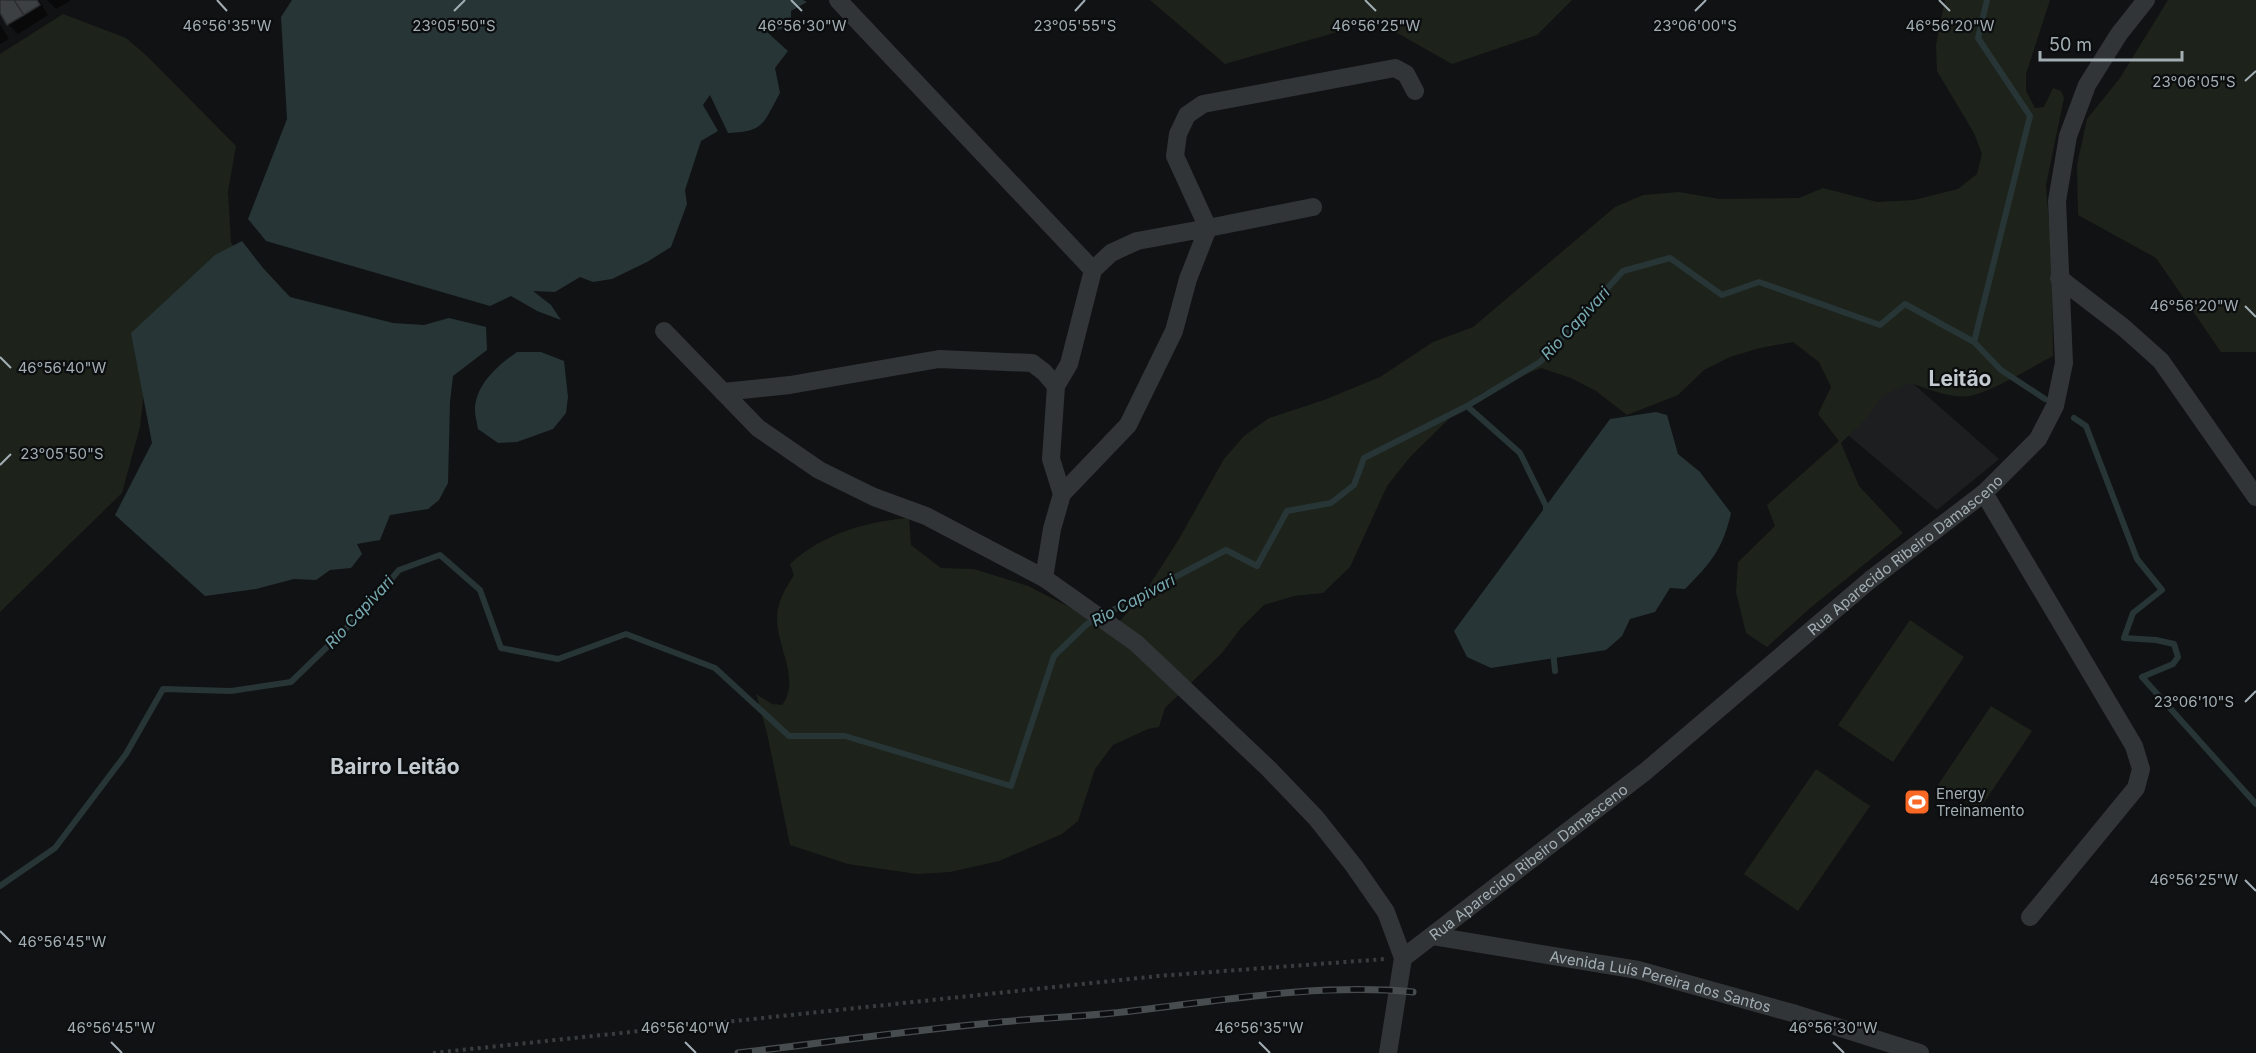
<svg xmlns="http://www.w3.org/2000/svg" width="2256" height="1053" font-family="Inter,sans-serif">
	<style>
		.built { fill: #1d1e20 }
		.green { fill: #1d231b }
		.water { fill: #273537 }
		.shadow { fill: #0007 }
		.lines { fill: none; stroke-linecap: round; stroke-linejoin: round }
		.stream { stroke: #273537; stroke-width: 6 }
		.building { fill: #3d4043; stroke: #2b2d2f; stroke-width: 1.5 }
		.path { stroke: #383d3f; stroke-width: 4; stroke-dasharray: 3 4.5; stroke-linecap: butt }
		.minor { stroke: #323538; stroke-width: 18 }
		.rail-casing { stroke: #474c4f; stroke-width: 7 }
		.rail { stroke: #0c0d0e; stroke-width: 4.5; stroke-dasharray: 14; stroke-linecap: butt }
		.ticks { fill: none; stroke: #a2aeb4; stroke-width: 2 }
		.labels { text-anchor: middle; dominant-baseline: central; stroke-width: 4.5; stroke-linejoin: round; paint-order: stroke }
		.street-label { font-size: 15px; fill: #a2aeb4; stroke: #0c0d0e }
		.poi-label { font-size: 15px; fill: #a2aeb4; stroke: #0c0d0e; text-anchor: start }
		.water-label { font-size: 16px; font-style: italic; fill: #77aab1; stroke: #0c0d0e }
		.district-label { font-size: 21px; font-weight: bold; fill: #c3cbd0; stroke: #0c0d0e }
		.ticks-label { font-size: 15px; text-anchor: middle; fill: #a2aeb4; stroke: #0c0d0e; stroke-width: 4.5; stroke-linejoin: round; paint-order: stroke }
	</style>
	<rect width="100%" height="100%" fill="#111213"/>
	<path class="built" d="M 1885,359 L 1999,459 L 1937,510 L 1829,419 Z"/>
	<path class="green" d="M 1150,0 L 1572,0 L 1537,35 L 1452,64 L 1376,21 L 1225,64 Z
		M 1945,0 L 2050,0 L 2026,74 L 2026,91 L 2035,108 L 2044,107 L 2053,88 L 2061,91 L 2064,98 L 2046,185 L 2052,263 L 2053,356 C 2032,367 1991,392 1969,396 C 1950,399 1927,388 1910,383 L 1883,395 L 1864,421 L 1841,443 L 1859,486 L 1903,533 L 1809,609 L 1767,647 L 1746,633 L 1736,592 L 1738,562 L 1775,526 L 1767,505 L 1839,441 L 1818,414 L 1831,387 L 1819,362 L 1793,342 L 1760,348 L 1730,357 L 1704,370 L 1678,395 L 1627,415 L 1596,391 L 1571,378 L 1541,368 L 1482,393 L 1456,412 L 1410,457 L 1387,486 L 1350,567 L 1323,593 L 1294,596 L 1264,605 L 1241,628 L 1221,654 L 1165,708 L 1159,727 L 1148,729 L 1113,745 L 1095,769 L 1078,821 L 1062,834 L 999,861 L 950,872 L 917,874 L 848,864 L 790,845 L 767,733 L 756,694 L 772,704 L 782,705 C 801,681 777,647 777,619 C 777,602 785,589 794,575 L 790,564 C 824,533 865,522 909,518 L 911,545 L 941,568 L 974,569 L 1028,586 L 1103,624 L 1119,622 L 1145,592 L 1179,539 L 1224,459 L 1244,436 L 1269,418 L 1324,400 L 1380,377 L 1433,342 L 1473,327 L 1615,207 L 1643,195 L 1679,192 L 1720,199 L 1799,198 L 1823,188 L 1877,202 L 1914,200 L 1958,189 L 1977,174 L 1982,154 L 1974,133 L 1937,71 L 1936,45 Z
		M 2168,0 L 2256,0 L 2256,352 L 2221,352 L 2156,258 L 2078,215 L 2077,165 L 2087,119 L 2120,78 Z
		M 63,14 L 126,38 L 148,57 L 236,146 L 228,191 L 231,242 L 245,270 L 145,382 L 140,427 L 122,493 L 0,612 L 0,54 Z
		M 1910,620 L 1964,657 L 1893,762 L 1838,725 Z
		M 1991,706 L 2032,731 L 1979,810 L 1938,785 Z
		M 1816,769 L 1870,806 L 1798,911 L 1744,874 Z"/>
	<path class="water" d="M 292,0 L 803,0 L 807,2 L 791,11 L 791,27 L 767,32 L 788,51 L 775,68 L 780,93 C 763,123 765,132 728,133 L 710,95 L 703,105 L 718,131 L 701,141 L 685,190 L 687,204 L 671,247 L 647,262 L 612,279 L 593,282 L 580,277 L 555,292 L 533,291 L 551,305 L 561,320 L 537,311 L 511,296 L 490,306 L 266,241 L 248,219 L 287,119 L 281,17 Z
		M 242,241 L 263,268 L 290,297 L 393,323 L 424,325 L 449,318 L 486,327 L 487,350 L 453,376 L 450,402 L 448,483 L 439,500 L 428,509 L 390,515 L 380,540 L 357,544 L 362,554 L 351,568 L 330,570 L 316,580 L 294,579 L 256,589 L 205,596 L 115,515 L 152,443 L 131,333 L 215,255 Z
		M 517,352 L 541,352 L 564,361 L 568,397 L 566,413 L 553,429 L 517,442 L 498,443 L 478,429 C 477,423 475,416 475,410 C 475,385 498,365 517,352 Z
		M 1656,412 L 1667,415 L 1678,454 L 1700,472 L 1731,513 C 1723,549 1710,564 1685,589 L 1670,588 L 1655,612 L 1630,619 L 1622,636 L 1606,650 L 1491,668 L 1467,657 L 1454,631 L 1610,419 Z"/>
	<path class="shadow" d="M 0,0 L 39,0 L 48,15 L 18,34 L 9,25 L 0,11 Z
		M 47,0 L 70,0 L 70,1 L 56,9 Z
		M 0,24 L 9,39 L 0,44 Z"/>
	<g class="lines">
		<path class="stream" d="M 1974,342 L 2001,370 L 2045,399
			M 1467,406 L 1520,453 L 1546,506 L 1546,512
			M 2074,418 L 2086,426 L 2137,559 L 2162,590 L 2133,613 L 2124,638 L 2156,640 L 2174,644 L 2178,657 L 2173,664 L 2142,677 L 2256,804
			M 1553,651 L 1555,671
			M 0,886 L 55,848 L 126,754 L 163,689 L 231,691 L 291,682 L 366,609 L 399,570 L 440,555 L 480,590 L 501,648 L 558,659 L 626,634 L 715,668 L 789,736 L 845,736 L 1011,786 L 1054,656 L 1087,624 L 1226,550 L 1257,566 L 1287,511 L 1331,503 L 1354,485 L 1364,458 L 1467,406 L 1540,362 L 1623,271 L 1670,258 L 1722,295 L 1759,282 L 1880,325 L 1905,304 L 1974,342 L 2030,116 L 1978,38 L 1987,0"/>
	</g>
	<path class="building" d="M 0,0 L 14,0 L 24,15 L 7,25 L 0,13 Z
		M 14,0 L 37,0 L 40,5 L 24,15 Z"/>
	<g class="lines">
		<path class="path" d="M 433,1053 L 1158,976 L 1385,959"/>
		<g class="minor">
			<path d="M 838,0 L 1093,270"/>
			<path d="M 1313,207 L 1208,228 L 1175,156 L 1178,134 L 1187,115 L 1203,104 L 1395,68 L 1406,74 L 1415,91"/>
			<path d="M 2059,278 L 2123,327 L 2161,361 L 2256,497"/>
			<path d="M 664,331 L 758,428 L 819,470 L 874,497 L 926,516 L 1044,578 L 1136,643 L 1269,769 L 1316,818 L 1354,866 L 1386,912 L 1403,958 L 1388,1053"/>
			<path d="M 723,392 L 790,385 L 939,359 L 1032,363 L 1044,372 L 1056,386"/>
			<path d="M 1984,493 L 2134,746 L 2141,769 L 2136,788 L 2030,917"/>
			<path d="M 1044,578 L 1052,529 L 1062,494 L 1051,459 L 1056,386 L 1069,364 L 1093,270 L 1111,253 L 1137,241 L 1208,228 L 1188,279 L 1174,331 L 1128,425 L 1062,494"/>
			<path id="s1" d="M 1433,936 L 1638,970 L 1796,1014 L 1920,1053"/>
			<path id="s2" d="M 1403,958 L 1646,771 L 1870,580 L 1984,493 L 2038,439 L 2055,406 L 2064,363 L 2057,201 L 2068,136 L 2087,85 L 2119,34 L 2146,0"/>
		</g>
		<g class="rail-casing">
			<path id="rail" d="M 738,1053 C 822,1043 906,1031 991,1023 C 1035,1018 1079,1017 1123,1012 C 1218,1001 1317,983 1413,992"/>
		</g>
		<use href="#rail" class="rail"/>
	</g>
	<path class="ticks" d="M 217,0 L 227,11M 791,0 L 802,11M 1365,0 L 1376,11M 1939,0 L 1950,11M 454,11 L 465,0M 1075,11 L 1085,0M 1695,11 L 1706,0M 2245,81 L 2256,71M 2245,306 L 2256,317M 0,357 L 11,368M 0,465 L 11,454M 2245,702 L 2256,691M 2245,880 L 2256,891M 0,931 L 11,942M 111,1042 L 122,1053M 685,1042 L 696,1053M 1259,1042 L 1270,1053M 1833,1042 L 1844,1053"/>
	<defs>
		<g id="stadium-square" transform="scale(1.35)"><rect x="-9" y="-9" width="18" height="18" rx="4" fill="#f96824" stroke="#0c0d0e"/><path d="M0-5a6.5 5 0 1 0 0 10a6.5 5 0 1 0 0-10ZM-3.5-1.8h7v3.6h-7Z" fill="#fff"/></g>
	</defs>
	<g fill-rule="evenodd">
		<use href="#stadium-square" x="1917" y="802"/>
	</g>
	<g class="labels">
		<g class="street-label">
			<text stroke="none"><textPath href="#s2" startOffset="644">Rua Aparecido Ribeiro Damasceno</textPath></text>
			<text stroke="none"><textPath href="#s2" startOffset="158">Rua Aparecido Ribeiro Damasceno</textPath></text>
			<text stroke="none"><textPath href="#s1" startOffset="232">Avenida Luís Pereira dos Santos</textPath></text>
		</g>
		<g class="poi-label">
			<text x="1936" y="793">Energy<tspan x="1936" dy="17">Treinamento</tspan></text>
		</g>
		<g class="water-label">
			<text transform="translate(1575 323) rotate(-47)">Rio Capivari</text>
			<text transform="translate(1133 600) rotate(-28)">Rio Capivari</text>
			<text transform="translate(359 612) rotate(-47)">Rio Capivari</text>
		</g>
		<g class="district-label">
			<text x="1960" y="378">Leitão</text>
			<text x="395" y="766">Bairro Leitão</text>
		</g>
	</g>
	<g class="ticks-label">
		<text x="1376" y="31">46°56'25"W</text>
		<text x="227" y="31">46°56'35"W</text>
		<text x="454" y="31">23°05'50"S</text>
		<text x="802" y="31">46°56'30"W</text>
		<text x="1075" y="31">23°05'55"S</text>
		<text x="1695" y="31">23°06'00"S</text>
		<text x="1950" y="31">46°56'20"W</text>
		<text x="2194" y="87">23°06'05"S</text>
		<text x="2194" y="311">46°56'20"W</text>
		<text x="62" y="373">46°56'40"W</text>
		<text x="62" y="459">23°05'50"S</text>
		<text x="2194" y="707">23°06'10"S</text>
		<text x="2194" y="885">46°56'25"W</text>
		<text x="62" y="947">46°56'45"W</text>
		<text x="111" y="1033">46°56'45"W</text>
		<text x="685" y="1033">46°56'40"W</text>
		<text x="1259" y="1033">46°56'35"W</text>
		<text x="1833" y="1033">46°56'30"W</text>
	</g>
	<path d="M2040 51v9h142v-9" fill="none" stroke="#a2aeb4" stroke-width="3"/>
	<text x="2049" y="51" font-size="18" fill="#a2aeb4" stroke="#0c0d0e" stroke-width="4.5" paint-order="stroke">50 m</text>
</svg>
